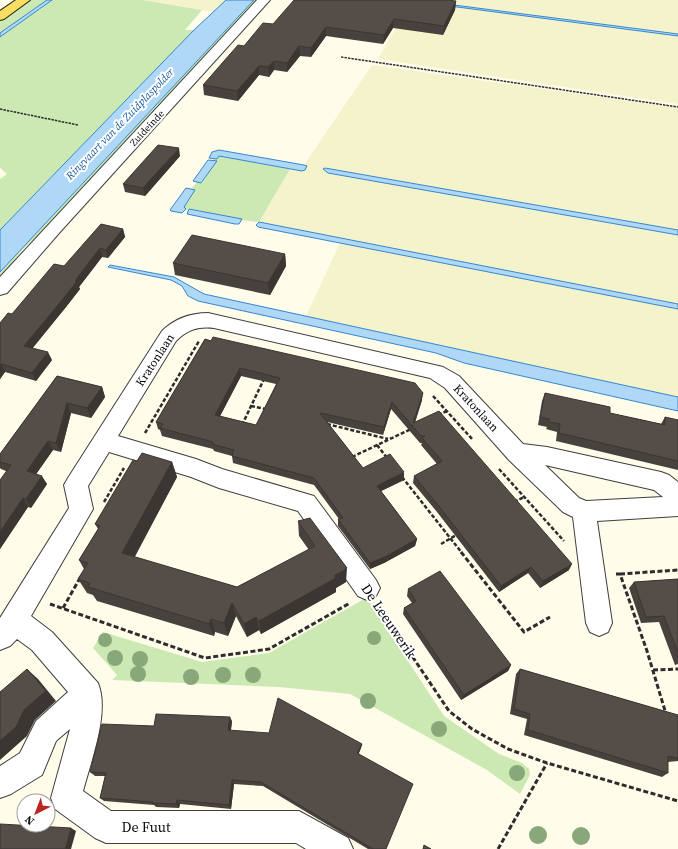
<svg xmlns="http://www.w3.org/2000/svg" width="678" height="849" font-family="'Source Serif 4',serif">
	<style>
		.farmland { fill: #f4f3cb }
		.green { fill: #cce9b4 }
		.water { fill: #afd7f6; stroke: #3587ce }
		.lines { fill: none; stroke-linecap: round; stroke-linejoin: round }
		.minor-casing { stroke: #3e3e3e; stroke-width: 2 }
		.major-casing { stroke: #1c1c1c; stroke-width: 2 }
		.path-far2 { stroke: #2d2d2d; stroke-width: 1.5; stroke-dasharray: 2.5 1; stroke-linecap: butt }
		.path-far1 { stroke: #2d2d2d; stroke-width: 2.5; stroke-dasharray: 4 2; stroke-linecap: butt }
		.path { stroke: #2d2d2d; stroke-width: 3; stroke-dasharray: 5 2.5; stroke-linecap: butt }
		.minor { fill: #fff; fill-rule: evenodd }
		.major { fill: #fade5f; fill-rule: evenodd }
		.tree { fill: #88a879 }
		.wall { fill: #48423e; fill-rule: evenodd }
		.shaded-wall { fill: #3b3632 }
		.building { fill: #544d48; stroke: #3b3632; fill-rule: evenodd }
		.labels { text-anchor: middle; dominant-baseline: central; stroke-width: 4; stroke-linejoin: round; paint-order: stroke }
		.far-street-label { font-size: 10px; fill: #0b0b0b; stroke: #fff }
		.far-water-label { font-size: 11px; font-style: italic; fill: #15599d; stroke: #fff }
		.street-label { font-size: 12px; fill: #0b0b0b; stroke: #fff }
		.near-street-label { font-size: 14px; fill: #0b0b0b; stroke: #fff }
	</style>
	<rect width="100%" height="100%" fill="#fffcea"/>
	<path class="farmland" d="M 143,0 L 226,0 L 215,12 Z
		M 424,0 L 678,0 L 678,34 L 423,1 Z
		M 419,2 L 678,36 L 678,104 L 378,59 L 401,19 Z
		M 372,65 L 678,108 L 678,230 L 325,168 L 328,173 L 678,235 L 678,304 L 259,222 L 290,169 L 302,171 L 305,170 L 307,166 L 304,165 Z
		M 340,243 L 678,309 L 678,397 L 306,316 Z"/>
	<path class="green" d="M 31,0 L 47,0 L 0,33 L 0,21 Z
		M 52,0 L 143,0 L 202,10 L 185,30 L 194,30 L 0,230 L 0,179 L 7,174 L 0,168 L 0,37 Z
		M 254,0 L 259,0 L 45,229 L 23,249 L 0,279 L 0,272 Z
		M 219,156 L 290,169 L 259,222 L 242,220 L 190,209 L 185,210 L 184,207 L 195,190 L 191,189 L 197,182 L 202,183 L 216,161 L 213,160 L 214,159 L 217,159 Z
		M 364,599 L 370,603 L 444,716 L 499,754 L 522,763 L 529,769 L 530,775 L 520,794 L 487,770 L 350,694 L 279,687 L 112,680 L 117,675 L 93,648 L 103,632 L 202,662 L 269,653 Z"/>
	<path class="water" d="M 47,0 L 52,0 L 0,37 L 0,33 Z
		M 226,0 L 254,0 L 0,272 L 0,230 L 194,30 Z
		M 423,1 L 678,34 L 678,36 L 419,2 Z
		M 219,150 L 304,165 L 307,166 L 305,170 L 302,171 L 219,156 L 217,159 L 209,158 L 212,152 Z
		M 208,160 L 217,161 L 201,183 L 193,181 Z
		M 325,168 L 678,230 L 678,235 L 328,173 L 323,169 Z
		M 186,188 L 195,190 L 184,207 L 186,209 L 182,213 L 171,211 L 170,210 Z
		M 189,209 L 242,219 L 239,224 L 235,224 L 187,214 Z
		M 259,222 L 678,304 L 678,309 L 258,227 L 256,225 Z
		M 110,265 L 174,277 L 204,294 L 678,397 L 678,411 L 464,363 L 436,353 L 198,301 L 188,296 L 182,286 L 171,280 L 108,267 Z"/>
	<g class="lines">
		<g class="minor-casing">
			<path id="minor" d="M 257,0 L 270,0 L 60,232 L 7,293 L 0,295 L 0,277 Z
				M 208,313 L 443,367 L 459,376 L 523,444 L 547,447 L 661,472 L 669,475 L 678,482 L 678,516 L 597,521 L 612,623 L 608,632 L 599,636 L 590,632 L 586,623 L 573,517 L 563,512 L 509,460 L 445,388 L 430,378 L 214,328 C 198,326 187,330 176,341 L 118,436 L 196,459 L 222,469 L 314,496 L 376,580 L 380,588 L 376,596 L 367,600 L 358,596 L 298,511 L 219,488 L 191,477 L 109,452 L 88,486 L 93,509 L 31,616 L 52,632 L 98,683 C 110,712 91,761 83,791 L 111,811 L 299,811 L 348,838 L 353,849 L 306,849 L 296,843 L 106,843 L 95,838 L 55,809 L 51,798 L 70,729 L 56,741 L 42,775 L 11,794 L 0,798 L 0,766 L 20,753 L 36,721 L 68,692 L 32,650 L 17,639 L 10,646 L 0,650 L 0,618 L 69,508 L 64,485 L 68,478 L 162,331 C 174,319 191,313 208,313 ZM 545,465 L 654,490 L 663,497 L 586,501 L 579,498 Z"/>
		</g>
		<g class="major-casing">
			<path id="major" d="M 16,0 L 30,0 L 4,19 L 0,20 L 0,11 Z"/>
		</g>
		<path class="path-far2" d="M 341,57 L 678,107
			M 0,109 L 78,125"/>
		<path class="path-far1" d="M 433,396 L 473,440
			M 251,406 L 266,409
			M 438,415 L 447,411
			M 327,424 L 388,439
			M 242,425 L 264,379
			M 145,433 L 199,341
			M 377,445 L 388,459
			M 352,457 L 411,429
			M 499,469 L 564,541
			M 402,477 L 462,553
			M 104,502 L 124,468
			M 514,502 L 524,497
			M 441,544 L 458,534"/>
		<path class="path" d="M 461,552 L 524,632 L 550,617
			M 616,574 L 620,574 L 647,651 L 666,714
			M 620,574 L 678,570
			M 50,604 L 205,658 L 269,649 L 350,603
			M 379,607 L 449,711 L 472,729 L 508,749 L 547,763 L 678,801
			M 63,608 L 80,578
			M 653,670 L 678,669
			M 498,849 L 547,763"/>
		<use href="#minor" class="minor"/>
		<use href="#major" class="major"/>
	</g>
	<g class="tree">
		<circle cx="374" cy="638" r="7"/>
		<circle cx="105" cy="640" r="7"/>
		<circle cx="115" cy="658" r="8"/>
		<circle cx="140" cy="659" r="8"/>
		<circle cx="138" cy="674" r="8"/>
		<circle cx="223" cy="675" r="8"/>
		<circle cx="253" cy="675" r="8"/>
		<circle cx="191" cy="677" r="8"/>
		<circle cx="368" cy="701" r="8"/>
		<circle cx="439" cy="729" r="8"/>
		<circle cx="517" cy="773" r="8"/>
		<circle cx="538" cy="835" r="9"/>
		<circle cx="581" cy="836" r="9"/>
	</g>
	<path class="wall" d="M 456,1 L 455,10 L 443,35 L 393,28 L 383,44 L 326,36 L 311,57 L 300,56 L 287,72 L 274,70 L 269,77 L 259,75 L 238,101 L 204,95 L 203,85 L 244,46 L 273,24 Z
		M 180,156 L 145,196 L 125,192 L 123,184 Z
		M 123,229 L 125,237 L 108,258 L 102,257 L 79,287 L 80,289 L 66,307 L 32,348 L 52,360 L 36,381 L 5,372 L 0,379 L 0,323 L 12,314 L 64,266 Z
		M 285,254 L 286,266 L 270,295 L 175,275 L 173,263 Z
		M 205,339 L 422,400 L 415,423 L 569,570 L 540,588 L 528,573 L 499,592 L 437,512 L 413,483 L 414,476 L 437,464 L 421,445 L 422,443 L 420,443 L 391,409 L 383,435 L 327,422 L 363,468 L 404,480 L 381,491 L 417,539 L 415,546 L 384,563 L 370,569 L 338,526 L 338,519 L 339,519 L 314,485 L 233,463 L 232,456 L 214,451 L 213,449 L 162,436 L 160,430 L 158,429 L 156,422 ZM 241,376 L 276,384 L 256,425 L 220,416 Z
		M 57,376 L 102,387 L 105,397 L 91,418 L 71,413 L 61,452 L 53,450 L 36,474 L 47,484 L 31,508 L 28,507 L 0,549 L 6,471 L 1,469 L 0,468 L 0,454 Z
		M 545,393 L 610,413 L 661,424 L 665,417 L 678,420 L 678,470 L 556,441 L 557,432 L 546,429 L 547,427 L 538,425 L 542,401 Z
		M 137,461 L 172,462 L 177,477 L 134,557 L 237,587 L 309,550 L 299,536 L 298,521 L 346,582 L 336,588 L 336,592 L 261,634 L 259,630 L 247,637 L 236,616 L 228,636 L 215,632 L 214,636 L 97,601 L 93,595 L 87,593 L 78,579 L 84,569 L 79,560 L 98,529 L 95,524 Z
		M 678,579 L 678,664 L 675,665 L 659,622 L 641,623 L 629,588 L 634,582 Z
		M 408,589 L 511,665 L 508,671 L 461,700 L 403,614 L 404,608 L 412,603 L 407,596 Z
		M 520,669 L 678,715 L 678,761 L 668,762 L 668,773 L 662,777 L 524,735 L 527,719 L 510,714 L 516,674 Z
		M 232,721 L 231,731 L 362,744 L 361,748 L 359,753 L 386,849 L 368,849 L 263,786 L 234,784 L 231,809 L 180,804 L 179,808 L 156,807 L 154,805 L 104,801 L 100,798 L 105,776 L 95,776 L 90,772 L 154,726 Z"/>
	<path class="shaded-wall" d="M 456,1 L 455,10 L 443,35 L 444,26 Z
		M 394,19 L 393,28 L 383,44 L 384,35 Z
		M 326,27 L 326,36 L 311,57 L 311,48 Z
		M 299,46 L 300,56 L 287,72 L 287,63 Z
		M 274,61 L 274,70 L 269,77 L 268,67 Z
		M 259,66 L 259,75 L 238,101 L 237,91 Z
		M 179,148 L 180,156 L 145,196 L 143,188 Z
		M 123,229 L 125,237 L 108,258 L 106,250 Z
		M 100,248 L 102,257 L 79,287 L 80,289 L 66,307 L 28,354 L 24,346 Z
		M 285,254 L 286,266 L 270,295 L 268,283 Z
		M 48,352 L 52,360 L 36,381 L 32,373 Z
		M 1,364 L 5,372 L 0,379 L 0,365 Z
		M 240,368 L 241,376 L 217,422 L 215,415 Z
		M 102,387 L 105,397 L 91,418 L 87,408 Z
		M 423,393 L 422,400 L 413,427 L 413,423 Z
		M 392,402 L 391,409 L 383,435 L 384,427 Z
		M 67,403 L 71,413 L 61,452 L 56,443 Z
		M 48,441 L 53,450 L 32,480 L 27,471 Z
		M 172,462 L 177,477 L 129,568 L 122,553 Z
		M 404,472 L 404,480 L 377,493 L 377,486 Z
		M 42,476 L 47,484 L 31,508 L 26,499 Z
		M 23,498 L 28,507 L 0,549 L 0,532 Z
		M 417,539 L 415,546 L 384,563 L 370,569 L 370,563 Z
		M 572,564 L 569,570 L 540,588 L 543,581 Z
		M 531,567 L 528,573 L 499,592 L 501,586 Z
		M 347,568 L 346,582 L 336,588 L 336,592 L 261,634 L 259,621 Z
		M 232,603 L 236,616 L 228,636 L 224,623 Z
		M 256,617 L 259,630 L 247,637 L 244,624 Z
		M 211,619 L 215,632 L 214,636 L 209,624 Z
		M 511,665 L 508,671 L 461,700 L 464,695 Z
		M 27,669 L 38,679 L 56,701 L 35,720 L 27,736 L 0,760 L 0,741 Z
		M 230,717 L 232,721 L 230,735 L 228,730 Z
		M 362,744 L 361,748 L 357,757 L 357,753 Z
		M 232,780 L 234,784 L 231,809 L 229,805 Z
		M 177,800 L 180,804 L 179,808 L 176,804 Z
		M 71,828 L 76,831 L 71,849 L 65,849 Z"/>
	<path class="building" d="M 294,0 L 447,0 L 456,1 L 444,26 L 394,19 L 384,35 L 326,27 L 311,48 L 299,46 L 287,63 L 274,61 L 268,67 L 259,66 L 237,91 L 203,85 L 238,45 L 244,46 L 263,23 L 273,24 Z
		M 158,145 L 179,148 L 143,188 L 123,184 Z
		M 101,224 L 123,229 L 106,250 L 100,248 L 75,281 L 77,281 L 63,299 L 24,346 L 48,352 L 32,373 L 1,364 L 0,365 L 0,323 L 8,313 L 12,314 L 54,264 L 64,266 Z
		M 192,235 L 285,254 L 268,283 L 173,263 Z
		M 213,337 L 415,383 L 423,393 L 413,423 L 439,411 L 572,564 L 543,581 L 531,567 L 501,586 L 438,505 L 414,476 L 442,461 L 422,438 L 425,436 L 421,436 L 392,402 L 384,427 L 320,413 L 363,468 L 390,454 L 404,472 L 377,486 L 417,539 L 385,557 L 370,563 L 338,519 L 343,518 L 314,478 L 232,456 L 234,450 L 212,444 L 213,442 L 160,428 L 163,424 L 156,422 L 205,339 L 211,341 ZM 240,368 L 280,378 L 256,425 L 215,415 Z
		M 57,376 L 102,387 L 87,408 L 67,403 L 56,443 L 48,441 L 27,471 L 42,476 L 26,499 L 23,498 L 0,532 L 0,480 L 11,465 L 0,462 L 0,454 Z
		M 545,393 L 610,407 L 610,413 L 665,425 L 665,417 L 678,420 L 678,461 L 559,433 L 560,424 L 549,422 L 549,419 L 540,417 Z
		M 142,453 L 172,462 L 122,553 L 237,587 L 315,546 L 298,521 L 310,518 L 347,568 L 334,576 L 336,578 L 259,621 L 256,617 L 244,624 L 232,603 L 224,623 L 211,619 L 209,624 L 88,587 L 90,583 L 78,579 L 88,563 L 79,560 L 100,526 L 95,524 L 133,460 L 137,461 Z
		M 440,571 L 511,665 L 464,695 L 404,608 L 416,601 L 408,589 Z
		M 678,579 L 678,653 L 664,616 L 646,617 L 634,582 Z
		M 27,669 L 46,691 L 24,710 L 16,727 L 0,741 L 0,692 Z
		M 520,669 L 678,715 L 678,758 L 676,758 L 668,756 L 668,773 L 528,730 L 530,714 L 514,709 Z
		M 278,698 L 362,744 L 357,753 L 413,784 L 386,849 L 373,849 L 261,782 L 232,780 L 229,805 L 177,800 L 176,804 L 152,803 L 153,802 L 100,798 L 106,773 L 90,772 L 102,724 L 154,726 L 156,714 L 230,717 L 228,730 L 269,733 Z
		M 0,824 L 71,828 L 65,849 L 0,849 Z
		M 424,845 L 431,849 L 423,849 Z"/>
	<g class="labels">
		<g class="far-street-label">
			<text transform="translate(147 128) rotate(-47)">Zuideinde</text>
		</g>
		<g class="far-water-label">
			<text transform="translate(120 124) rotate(-46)">Ringvaart van de Zuidplaspolder</text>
		</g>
		<g class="street-label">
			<text transform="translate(155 360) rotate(-57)">Kratonlaan</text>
			<text transform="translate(476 408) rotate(47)">Kratonlaan</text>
		</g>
		<g class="near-street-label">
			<text transform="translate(389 621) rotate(56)">De Leeuwerik</text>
			<text x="146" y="827">De Fuut</text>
		</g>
	</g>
	<g transform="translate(36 813) rotate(222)"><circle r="19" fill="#ffffff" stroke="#9d9d9d"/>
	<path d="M0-3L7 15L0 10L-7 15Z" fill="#bc2523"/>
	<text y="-6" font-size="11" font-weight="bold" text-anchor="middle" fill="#0b0b0b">N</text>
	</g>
</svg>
